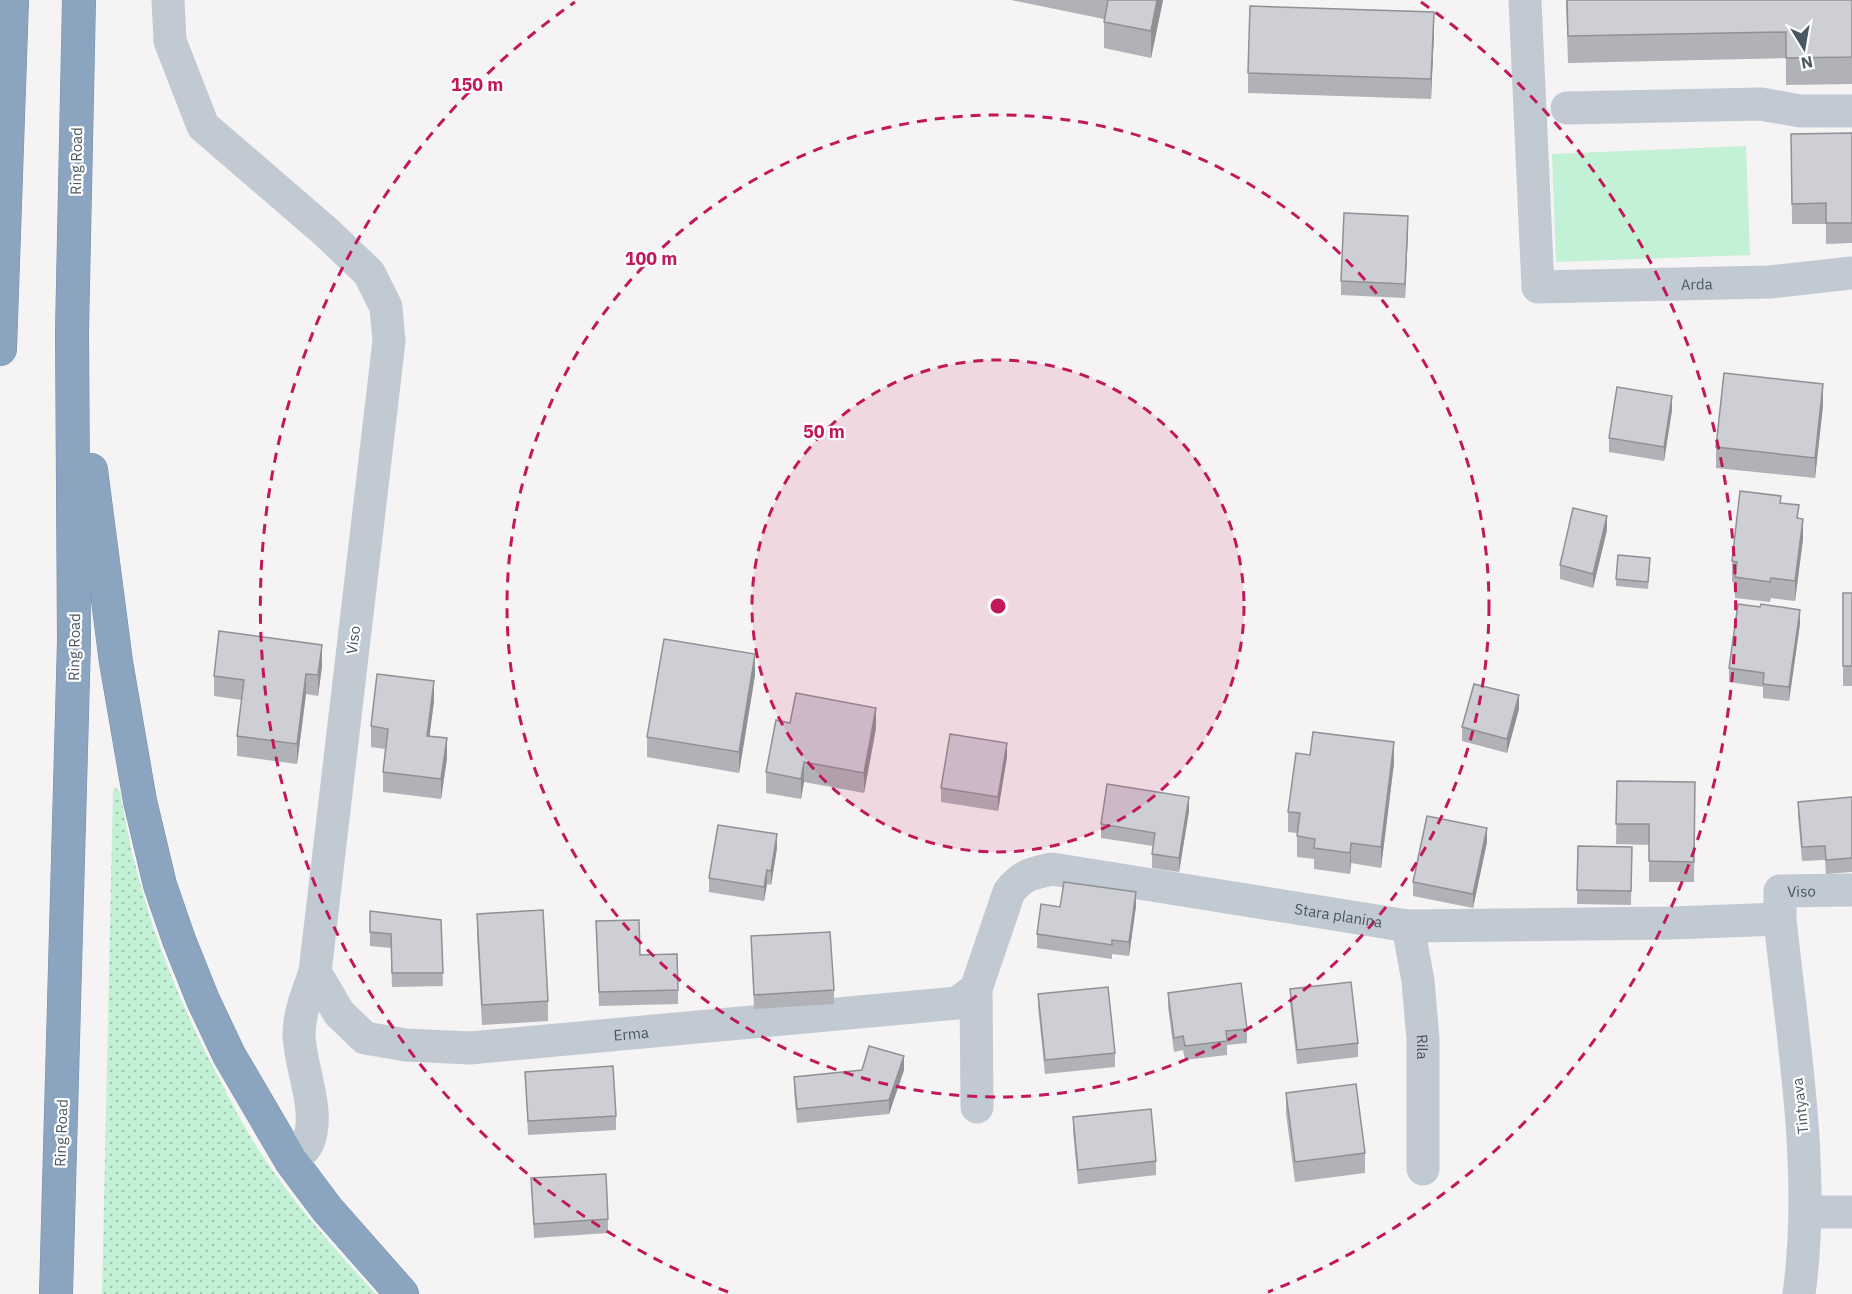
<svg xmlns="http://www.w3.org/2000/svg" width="1852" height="1294" font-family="'IBM Plex Sans',sans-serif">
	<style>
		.grass { fill: url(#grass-dots) }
		.pitch { fill: #c3f1d5 }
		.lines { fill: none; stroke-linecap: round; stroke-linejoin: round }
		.highway-casing { stroke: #7690ad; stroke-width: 34 }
		.minor { stroke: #c1cad2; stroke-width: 33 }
		.highway { stroke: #8ba5c1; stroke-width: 33 }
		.wall { fill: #b0b2b7 }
		.shaded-wall { fill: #909195 }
		.building { fill: #cdcfd5; stroke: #909195; stroke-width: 1.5 }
		.ring { fill: none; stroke: #c2185b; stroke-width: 3; stroke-dasharray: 10 8 }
		.labels { text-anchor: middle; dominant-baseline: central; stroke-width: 4.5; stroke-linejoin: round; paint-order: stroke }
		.street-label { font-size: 15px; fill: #4a5661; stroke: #fff }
		.centre { fill: #c2185b; stroke: #fff; stroke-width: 3 }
		.ring-label { font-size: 18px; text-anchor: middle; font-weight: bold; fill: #c2185b; stroke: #fff; stroke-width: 4.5; stroke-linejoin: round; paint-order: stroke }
	</style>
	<defs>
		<pattern id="grass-dots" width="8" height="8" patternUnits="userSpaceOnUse" patternTransform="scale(1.5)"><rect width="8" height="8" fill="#c3f1d5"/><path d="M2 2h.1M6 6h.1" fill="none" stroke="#a0c6b0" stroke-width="1.8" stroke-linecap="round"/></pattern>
	</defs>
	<rect width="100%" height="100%" fill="#f5f3f3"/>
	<path class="grass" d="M 115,787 L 120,792 C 125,817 129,843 136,868 C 155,942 183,1011 219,1078 C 233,1106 248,1135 266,1161 C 298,1208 337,1252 376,1294 L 102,1294 L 113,792 Z"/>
	<path class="pitch" d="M 1746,146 L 1750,255 L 1556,262 L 1552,154 Z"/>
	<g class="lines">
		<g class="highway-casing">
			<path id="highway" d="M 0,349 L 12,0
				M 91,470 L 116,662 L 140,801 L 160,885 L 179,940 L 203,1000 L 229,1055 L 291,1161 L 327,1209 L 402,1294
				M 56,1294 L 74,641 L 72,331 L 79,0"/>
		</g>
		<g class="minor">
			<path d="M 168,0 L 170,41 L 203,126 L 325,231 L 369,273 L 386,307 L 389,341 L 315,972 C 308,992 299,1013 299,1035 C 300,1067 320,1109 309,1140 C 306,1149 298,1155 291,1161"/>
			<path id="s1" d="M 1525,0 L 1538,287 L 1770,282 L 1852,273"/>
			<path d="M 1567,108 L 1761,104 L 1800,111 L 1852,111"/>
			<path id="s2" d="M 1408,926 L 1418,981 L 1423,1039 L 1423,1169"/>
			<path id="s3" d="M 315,972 L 339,1013 L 365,1038 L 406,1045 L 470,1048 L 957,1003 L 976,989"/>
			<path id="s4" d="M 977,1107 L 976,989 L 1009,892 C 1022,875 1032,873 1052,869 L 1408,926 L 1672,923 L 1780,919"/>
			<path d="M 1806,1212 L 1852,1212"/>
			<path id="s5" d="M 1799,1294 C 1816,1169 1793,1044 1780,919 L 1780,891 L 1852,890"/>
		</g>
		<use href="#highway" class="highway"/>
	</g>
	<path class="wall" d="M 1011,0 L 1163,0 L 1151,58 L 1104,48 L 1104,19 Z
		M 1566,0 L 1852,0 L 1852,84 L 1786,85 L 1786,58 L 1568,63 Z
		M 1434,32 L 1431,99 L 1248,93 L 1248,73 Z
		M 1852,133 L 1852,243 L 1826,244 L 1826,224 L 1792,224 L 1791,134 Z
		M 1408,230 L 1405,298 L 1341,295 L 1341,281 Z
		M 1823,405 L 1815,478 L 1716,468 L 1716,447 Z
		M 1672,410 L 1664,461 L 1609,452 L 1609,438 Z
		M 1781,503 L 1799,518 L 1803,539 L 1795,601 L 1771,598 L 1770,602 L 1735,598 L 1735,582 L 1732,582 L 1732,561 Z
		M 1607,530 L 1593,588 L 1560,579 L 1560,565 Z
		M 1650,565 L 1648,589 L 1616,586 L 1616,579 Z
		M 1843,593 L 1852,593 L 1852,686 L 1843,686 Z
		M 1800,624 L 1789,701 L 1763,698 L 1763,687 L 1729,682 L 1729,668 Z
		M 322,666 L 318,696 L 306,694 L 297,764 L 237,756 L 237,736 L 242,700 L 214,696 L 214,676 Z
		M 755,675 L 739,773 L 647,757 L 647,737 Z
		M 434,701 L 429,736 L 447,758 L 441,799 L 383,792 L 383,772 L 385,749 L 371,747 L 371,726 Z
		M 1519,709 L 1507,753 L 1462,741 L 1462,727 Z
		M 790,723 L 876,728 L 864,793 L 804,782 L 801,799 L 766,793 L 766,772 Z
		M 1007,757 L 998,811 L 941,802 L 941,788 Z
		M 1394,763 L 1381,868 L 1351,863 L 1350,874 L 1314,869 L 1314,859 L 1297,857 L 1297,833 L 1288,832 L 1288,812 Z
		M 1617,781 L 1695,782 L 1694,882 L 1649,882 L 1649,845 L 1616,844 Z
		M 1852,797 L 1852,872 L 1826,874 L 1825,860 L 1802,861 L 1798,816 L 1798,802 Z
		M 1189,811 L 1179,872 L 1152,868 L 1152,854 L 1153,846 L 1101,838 L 1101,824 Z
		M 1487,842 L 1473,908 L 1413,896 L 1413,882 Z
		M 1578,846 L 1632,847 L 1631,905 L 1577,904 Z
		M 777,848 L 771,885 L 767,884 L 764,901 L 709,892 L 709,878 Z
		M 1136,906 L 1129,956 L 1112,954 L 1112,959 L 1037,948 L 1037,934 L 1060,907 Z
		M 370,911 L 441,920 L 443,986 L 392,987 L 391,948 L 370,946 Z
		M 477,914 L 548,1001 L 548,1021 L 482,1025 L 477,935 Z
		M 596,921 L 640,955 L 678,990 L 678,1004 L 599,1006 Z
		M 751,936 L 834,990 L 834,1004 L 754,1009 Z
		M 1290,989 L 1358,1043 L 1358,1057 L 1297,1064 L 1290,1003 Z
		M 1168,993 L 1247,1029 L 1247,1043 L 1227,1045 L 1227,1055 L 1185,1060 L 1183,1050 L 1174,1052 L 1168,1007 Z
		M 1038,994 L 1115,1053 L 1115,1067 L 1045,1074 L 1038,1007 Z
		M 862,1070 L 904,1070 L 889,1114 L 797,1123 L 794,1091 L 794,1077 Z
		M 525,1072 L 616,1116 L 616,1130 L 528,1135 Z
		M 1286,1093 L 1365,1153 L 1365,1173 L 1295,1182 L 1286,1113 Z
		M 1073,1117 L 1156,1161 L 1156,1175 L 1078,1184 L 1073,1131 Z
		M 531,1178 L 608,1219 L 608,1233 L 534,1238 Z"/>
	<path class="shaded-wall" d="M 1157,0 L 1163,0 L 1151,58 L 1151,31 Z
		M 1434,12 L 1434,32 L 1431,99 L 1431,79 Z
		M 1408,216 L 1408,230 L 1405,298 L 1405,284 Z
		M 1823,384 L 1823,405 L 1815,478 L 1815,458 Z
		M 1672,396 L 1672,410 L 1664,461 L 1664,447 Z
		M 1607,516 L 1607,530 L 1593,588 L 1593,574 Z
		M 1803,519 L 1803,539 L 1795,601 L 1795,581 Z
		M 1800,610 L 1800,624 L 1789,701 L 1789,687 Z
		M 322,645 L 322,666 L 318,696 L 318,675 Z
		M 755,654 L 755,675 L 739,773 L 739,752 Z
		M 306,674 L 306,694 L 297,764 L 297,744 Z
		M 434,681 L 434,701 L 427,756 L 427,736 Z
		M 1519,695 L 1519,709 L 1507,753 L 1507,739 Z
		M 876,708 L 876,728 L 864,793 L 864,773 Z
		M 447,738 L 447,758 L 441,799 L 441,779 Z
		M 1394,742 L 1394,763 L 1381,868 L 1381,847 Z
		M 1007,743 L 1007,757 L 998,811 L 998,797 Z
		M 804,762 L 804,782 L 801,799 L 801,779 Z
		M 1189,797 L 1189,811 L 1179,872 L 1179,858 Z
		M 1487,828 L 1487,842 L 1473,908 L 1473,894 Z
		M 777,834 L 777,848 L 771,885 L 771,871 Z
		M 1351,843 L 1351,863 L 1350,874 L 1350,853 Z
		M 767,870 L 767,884 L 764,901 L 764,887 Z
		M 1136,892 L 1136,906 L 1129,956 L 1129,942 Z
		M 904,1056 L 904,1070 L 889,1114 L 889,1100 Z"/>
	<path class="building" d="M 1108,0 L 1157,0 L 1151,31 L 1104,22 Z
		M 1567,0 L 1852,0 L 1852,57 L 1786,58 L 1786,32 L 1568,36 Z
		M 1250,6 L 1434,12 L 1431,79 L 1248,73 Z
		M 1852,133 L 1852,223 L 1826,223 L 1826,203 L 1792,204 L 1791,134 Z
		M 1344,213 L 1408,216 L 1405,284 L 1341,281 Z
		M 1724,373 L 1823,384 L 1815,458 L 1716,447 Z
		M 1617,387 L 1672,396 L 1664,447 L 1609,438 Z
		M 1740,491 L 1781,496 L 1780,503 L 1799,505 L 1797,518 L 1803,519 L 1795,581 L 1771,578 L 1770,582 L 1735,577 L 1737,562 L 1732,561 Z
		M 1573,508 L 1607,516 L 1593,574 L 1560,565 Z
		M 1618,555 L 1650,558 L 1648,582 L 1616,579 Z
		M 1843,593 L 1852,593 L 1852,666 L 1843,666 Z
		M 1738,604 L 1760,607 L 1761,604 L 1800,610 L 1789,687 L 1763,684 L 1764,673 L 1729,668 Z
		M 219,631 L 322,645 L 318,675 L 306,674 L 297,744 L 237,736 L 244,680 L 214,676 Z
		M 664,639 L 755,654 L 739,752 L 647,737 Z
		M 377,674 L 434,681 L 427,736 L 447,738 L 441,779 L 383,772 L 388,729 L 371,726 Z
		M 1474,684 L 1519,695 L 1507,739 L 1462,727 Z
		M 796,693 L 876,708 L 864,773 L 804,762 L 801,779 L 766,772 L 776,720 L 790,723 Z
		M 1313,732 L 1394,742 L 1381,847 L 1351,843 L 1350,853 L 1314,848 L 1315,839 L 1297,836 L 1300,813 L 1288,812 L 1296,753 L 1310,755 Z
		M 950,734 L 1007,743 L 998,797 L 941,788 Z
		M 1617,781 L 1695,782 L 1694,862 L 1649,861 L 1649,824 L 1616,824 Z
		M 1107,784 L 1189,797 L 1179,858 L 1152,854 L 1155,833 L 1101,824 Z
		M 1852,797 L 1852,858 L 1826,860 L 1825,846 L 1802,847 L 1798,802 Z
		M 1427,816 L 1487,828 L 1473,894 L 1413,882 Z
		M 718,825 L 777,834 L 771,871 L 767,870 L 764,887 L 709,878 Z
		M 1578,846 L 1632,847 L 1631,891 L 1577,890 Z
		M 1064,882 L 1136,892 L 1129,942 L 1112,940 L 1112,945 L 1037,934 L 1041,904 L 1060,907 Z
		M 543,910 L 548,1001 L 482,1005 L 477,914 Z
		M 370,911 L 441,920 L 443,973 L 392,973 L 391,934 L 370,932 Z
		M 639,920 L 640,955 L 677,954 L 678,990 L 599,992 L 596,921 Z
		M 830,932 L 834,990 L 754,995 L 751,936 Z
		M 1351,982 L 1358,1043 L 1297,1050 L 1290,989 Z
		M 1241,983 L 1247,1029 L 1226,1031 L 1227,1041 L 1185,1046 L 1183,1036 L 1174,1038 L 1168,993 Z
		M 1108,987 L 1115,1053 L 1045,1060 L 1038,994 Z
		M 869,1046 L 904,1056 L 889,1100 L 797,1109 L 794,1077 L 862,1070 Z
		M 613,1066 L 616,1116 L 528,1121 L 525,1072 Z
		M 1356,1084 L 1365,1153 L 1295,1162 L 1286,1093 Z
		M 1151,1109 L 1156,1161 L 1078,1170 L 1073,1117 Z
		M 606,1174 L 608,1219 L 534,1224 L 531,1178 Z"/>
	<circle cx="998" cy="606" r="246" fill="#c2185b" fill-opacity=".12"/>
	<g class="ring">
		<circle cx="998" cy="606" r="246"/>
		<circle cx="998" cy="606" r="491"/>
		<path d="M728 1292A737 737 0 0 1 575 2M1421 2A737 737 0 0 1 1268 1292"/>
	</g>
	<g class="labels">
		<g class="street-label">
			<text transform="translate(76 161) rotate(-89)">Ring Road</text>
			<text stroke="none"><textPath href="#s1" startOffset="446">Arda</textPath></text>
			<text transform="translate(353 640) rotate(-83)">Viso</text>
			<text transform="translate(74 647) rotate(-89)">Ring Road</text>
			<text stroke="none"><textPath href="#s5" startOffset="426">Viso</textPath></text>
			<text stroke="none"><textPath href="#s4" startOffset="561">Stara planina</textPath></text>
			<text stroke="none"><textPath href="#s3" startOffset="351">Erma</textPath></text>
			<text stroke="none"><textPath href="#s2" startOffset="122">Rila</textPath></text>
			<text transform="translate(1800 1106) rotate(-96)">Tintyava</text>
			<text transform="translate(61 1133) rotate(-88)">Ring Road</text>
		</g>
	</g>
	<circle cx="998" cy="606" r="9" class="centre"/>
	<g class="ring-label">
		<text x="477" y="91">150 m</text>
		<text x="651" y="265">100 m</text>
		<text x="824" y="438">50 m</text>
	</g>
	<g transform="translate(1804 48) rotate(169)" stroke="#ffffff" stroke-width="4.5" paint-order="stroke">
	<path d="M0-4.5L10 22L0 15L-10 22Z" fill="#4a5661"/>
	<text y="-9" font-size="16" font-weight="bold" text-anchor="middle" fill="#4a5661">N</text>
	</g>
</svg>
